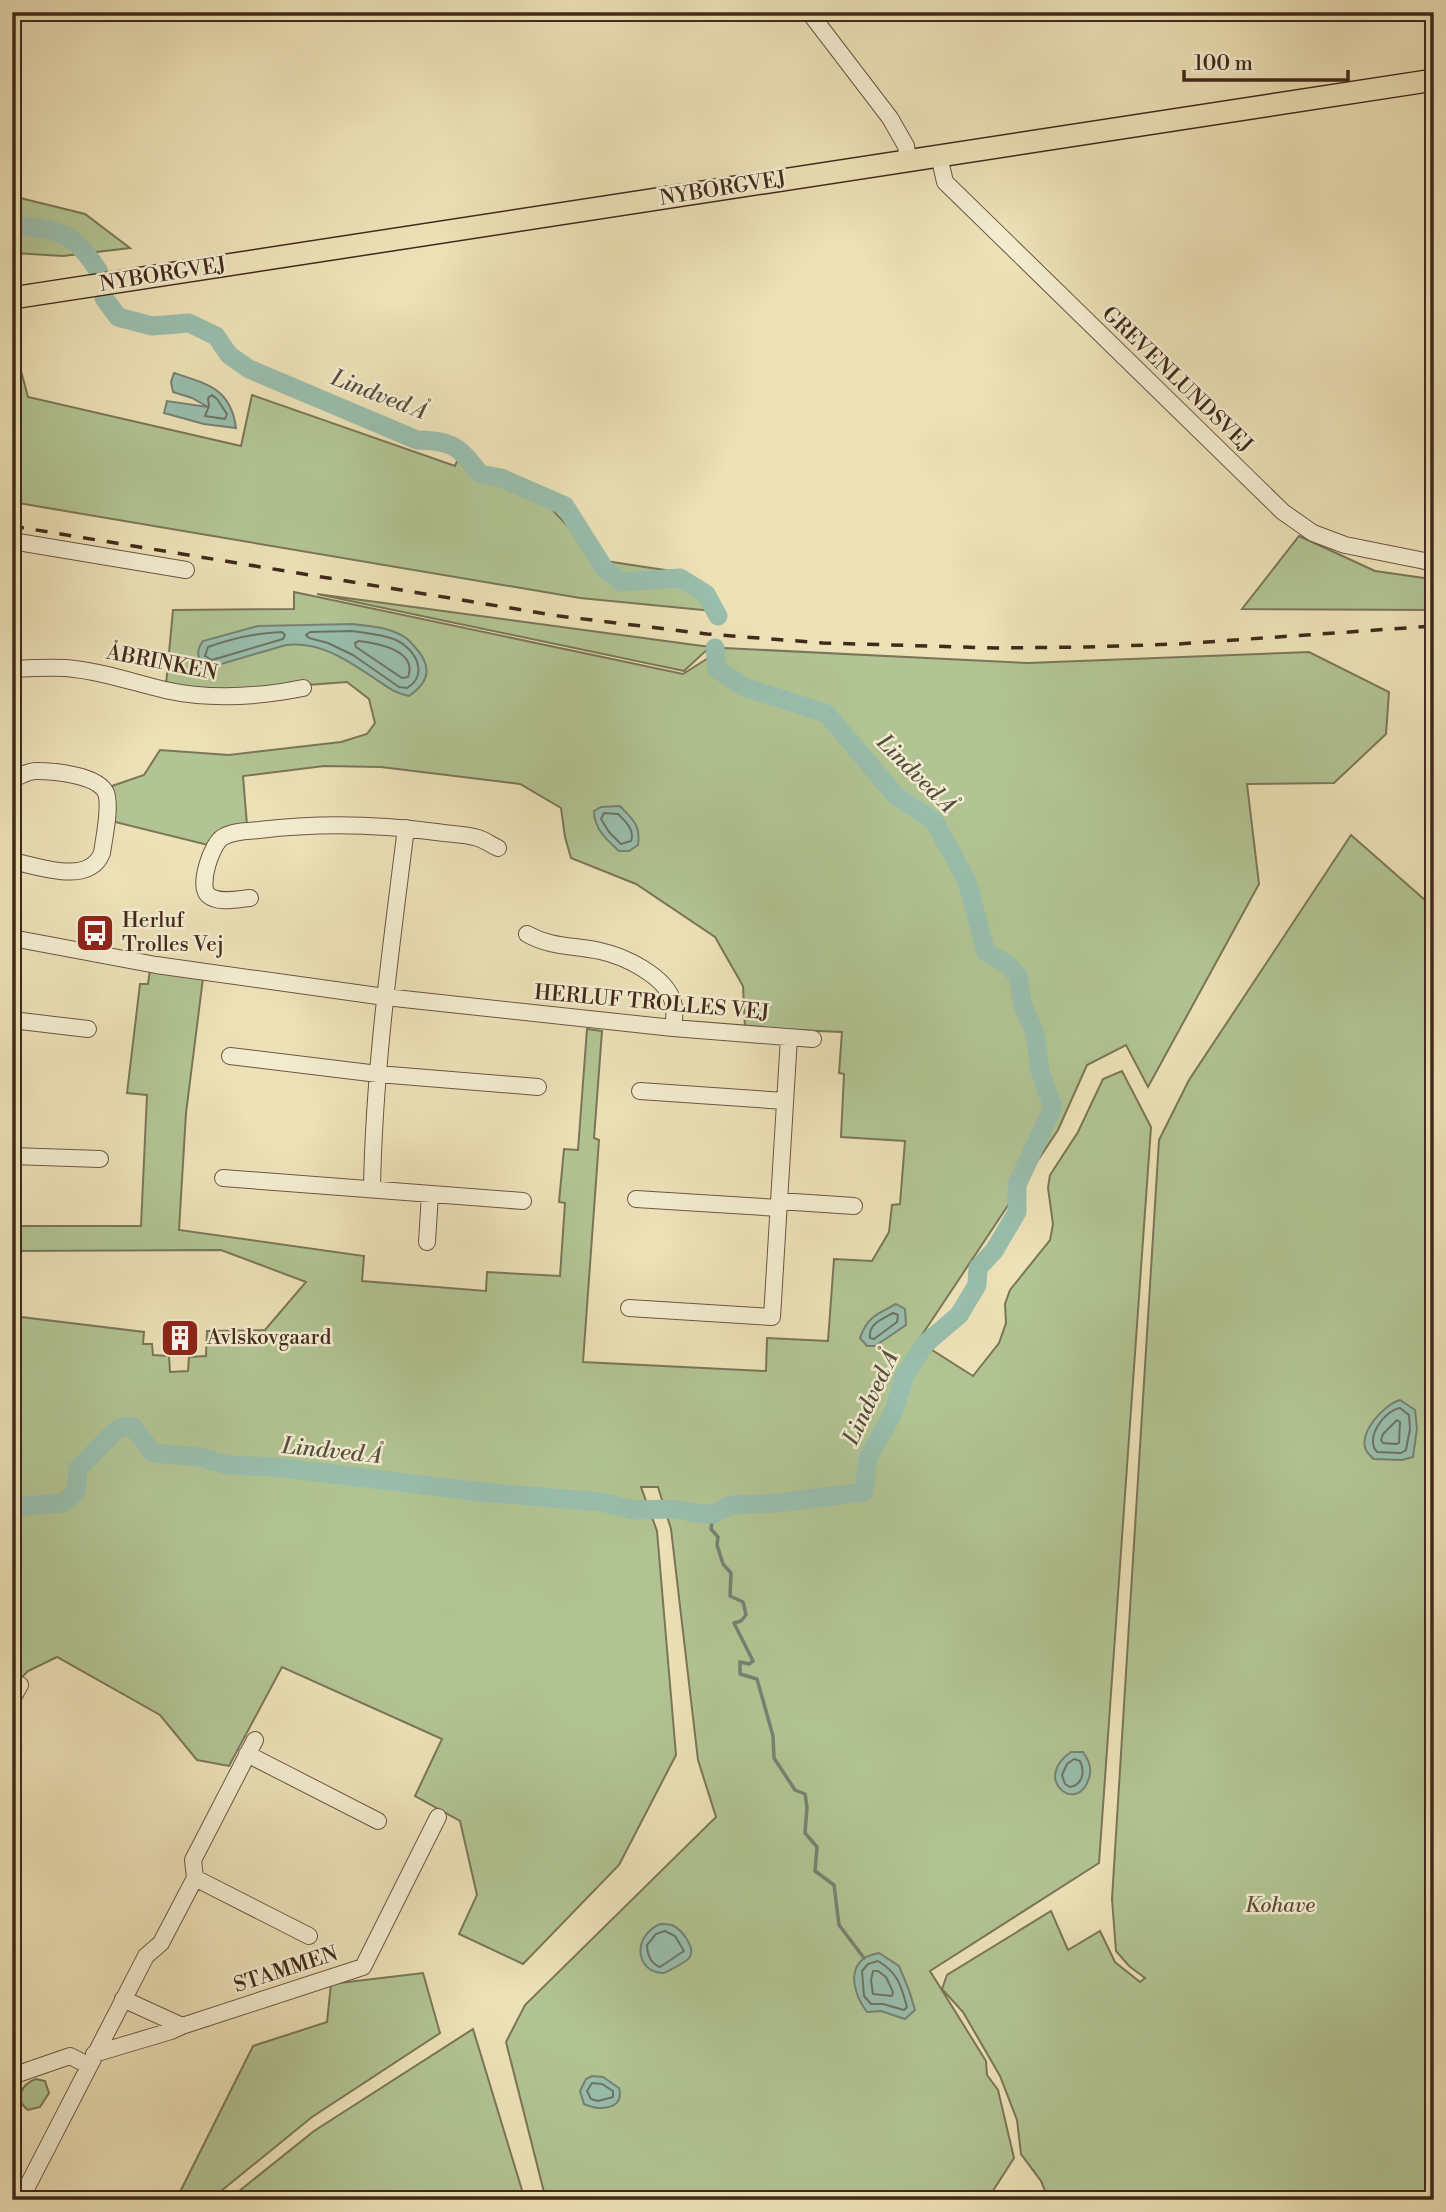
<svg xmlns="http://www.w3.org/2000/svg" width="1446" height="2212" font-family="'Libre Bodoni',serif">
	<style>
		.green { fill: #b2c493; stroke: #7a7657; stroke-width: 2 }
		.water { fill: #99bead; stroke: #768273; stroke-width: 2 }
		.lines { fill: none; stroke-linecap: round; stroke-linejoin: round }
		.shore { stroke: #6d7464; stroke-width: 2 }
		.stream { stroke: #768273; stroke-width: 3.5 }
		.river { stroke: #99bead; stroke-width: 19 }
		.minor-casing { stroke: #6c5742; stroke-width: 18 }
		.major-casing { stroke: #41291b; stroke-width: 24 }
		.minor { stroke: #f3ecd0; stroke-width: 16 }
		.major { stroke: #ede1b7; stroke-width: 21 }
		.rail { stroke: #41291b; stroke-width: 3.5; stroke-dasharray: 12 12; stroke-linecap: butt }
		.labels { text-anchor: middle; dominant-baseline: central; stroke-width: 5; stroke-linejoin: round; paint-order: stroke }
		.street-label { font-size: 21px; fill: #41291b; stroke: #f3ecd0 }
		.poi-label { font-size: 21px; fill: #41291b; stroke: #f3ecd0; text-anchor: start }
		.park-label { font-size: 21px; font-style: italic; fill: #5d5039; stroke: #f3ecd0 }
		.water-label { font-size: 23px; font-style: italic; fill: #574e40; stroke: #f3ecd0 }
	</style>
	<rect width="100%" height="100%" fill="#ede1b7"/>
	<filter id="stains"><feTurbulence type="fractalNoise" baseFrequency=".00286" numOctaves="4"/><feColorMatrix values="0 0 0 0 .2 0 0 0 0 .09 0 0 0 0 .02 0 0 0 .5 -.17"/></filter>
	<radialGradient id="worn" r=".72"><stop offset=".6" stop-color="#630" stop-opacity="0"/><stop offset="1" stop-color="#630" stop-opacity=".3"/></radialGradient>
	<path class="green" d="M 12,196 L 85,214 L 130,248 L 63,256 L 14,253 L 12,261 Z
		M 12,337 L 28,397 L 241,446 L 252,395 L 455,466 L 457,461 L 549,506 L 599,560 L 678,572 L 713,611 L 580,598 L 12,502 Z
		M 1299,536 L 1375,571 L 1424,578 L 1434,583 L 1434,610 L 1242,609 Z
		M 294,592 L 683,674 L 724,648 L 1028,663 L 1309,652 L 1389,692 L 1386,734 L 1334,783 L 1247,784 L 1259,884 L 1148,1087 L 1126,1045 L 1087,1065 L 1058,1130 L 918,1341 L 973,1376 L 999,1343 L 1006,1323 L 1005,1304 L 1010,1290 L 1050,1240 L 1053,1224 L 1048,1188 L 1050,1175 L 1078,1132 L 1103,1079 L 1122,1071 L 1151,1127 L 1099,1863 L 930,1971 L 986,2061 L 987,2075 L 998,2090 L 1014,2158 L 987,2200 L 546,2200 L 506,2042 L 525,2005 L 716,1817 L 698,1760 L 671,1529 L 658,1487 L 641,1487 L 657,1531 L 676,1755 L 619,1865 L 523,1964 L 459,1934 L 477,1895 L 460,1821 L 415,1796 L 442,1739 L 282,1667 L 229,1766 L 197,1760 L 160,1715 L 57,1657 L 28,1671 L 12,1687 L 12,1316 L 144,1332 L 143,1344 L 152,1344 L 153,1355 L 169,1356 L 170,1372 L 188,1371 L 189,1357 L 206,1356 L 207,1331 L 265,1330 L 306,1282 L 221,1250 L 12,1251 L 12,1226 L 141,1226 L 147,1095 L 127,1093 L 140,984 L 148,984 L 150,970 L 203,978 L 186,1113 L 179,1230 L 364,1256 L 362,1281 L 486,1291 L 487,1272 L 560,1276 L 565,1203 L 559,1202 L 564,1149 L 578,1150 L 587,1029 L 602,1031 L 594,1138 L 599,1140 L 583,1362 L 766,1371 L 767,1338 L 828,1341 L 834,1259 L 872,1261 L 889,1232 L 892,1205 L 900,1204 L 905,1141 L 841,1137 L 844,1074 L 839,1073 L 842,1032 L 745,1028 L 743,986 L 715,937 L 636,884 L 571,858 L 565,837 L 561,808 L 520,784 L 381,767 L 324,766 L 243,776 L 247,825 L 208,845 L 111,821 L 109,787 L 144,775 L 160,750 L 229,755 L 341,742 L 367,734 L 375,723 L 369,699 L 347,682 L 226,691 L 166,685 L 173,610 L 294,609 Z
		M 317,594 L 710,647 L 684,671 Z
		M 1351,835 L 1434,908 L 1434,2200 L 1049,2200 L 1041,2181 L 1021,2154 L 1017,2120 L 1000,2076 L 963,2012 L 942,1989 L 947,1975 L 1051,1911 L 1068,1950 L 1100,1931 L 1115,1962 L 1140,1982 L 1145,1978 L 1129,1966 L 1116,1951 L 1112,1899 L 1159,1140 L 1189,1080 Z
		M 423,1973 L 440,2033 L 312,2117 L 210,2200 L 176,2200 L 253,2046 L 327,2022 L 331,1984 Z
		M 473,2029 L 525,2200 L 228,2200 L 314,2131 Z
		M 36,2079 L 45,2081 L 49,2093 L 40,2107 L 28,2110 C 14,2100 21,2084 36,2079 Z"/>
	<path class="water" d="M 174,373 C 208,384 231,389 236,428 L 204,424 L 164,413 L 167,401 L 208,407 L 192,398 L 173,392 L 171,382 Z
		M 352,624 C 369,626 386,627 401,635 C 406,637 410,641 414,646 C 432,665 431,681 409,696 C 394,693 386,686 374,678 C 347,660 320,641 286,645 L 211,667 L 201,664 C 197,655 197,649 203,641 L 258,626 Z
		M 620,806 C 633,820 641,825 638,845 L 629,851 L 619,851 C 607,840 594,829 594,811 L 601,807 Z
		M 896,1304 L 905,1309 L 906,1325 L 875,1346 L 867,1346 L 860,1338 C 867,1317 877,1314 896,1304 Z
		M 1400,1400 L 1415,1410 L 1417,1429 L 1413,1457 L 1402,1460 L 1374,1459 C 1372,1458 1366,1451 1366,1450 C 1358,1432 1385,1404 1400,1400 Z
		M 1071,1752 L 1083,1752 C 1089,1760 1092,1769 1089,1778 C 1078,1816 1031,1779 1071,1752 Z
		M 660,1924 C 665,1924 667,1924 672,1925 C 681,1929 697,1948 689,1958 C 684,1964 671,1969 664,1973 C 636,1973 631,1937 660,1924 Z
		M 879,1953 L 899,1966 L 909,1990 L 915,2010 L 905,2019 L 881,2011 L 867,2012 C 857,1999 846,1973 863,1959 C 867,1956 874,1954 879,1953 Z
		M 592,2076 L 603,2077 L 619,2088 C 625,2110 599,2111 584,2104 L 580,2091 L 586,2079 Z"/>
	<g class="lines">
		<path class="shore" d="M 212,395 L 217,399 L 227,414 L 225,419 L 205,416 L 209,406 L 208,398 Z
			M 352,631 C 367,633 382,634 396,640 C 416,649 429,675 407,688 L 399,687 L 353,655 L 328,643 L 309,638 L 306,635 L 310,632 Z
			M 282,632 L 285,635 L 283,639 L 212,660 L 205,656 L 208,647 C 233,638 255,633 282,632 Z
			M 359,641 C 376,643 418,650 408,677 L 402,678 L 356,647 L 355,643 Z
			M 604,813 L 618,814 C 626,822 635,830 631,841 L 621,844 L 609,832 L 601,819 Z
			M 893,1313 L 898,1315 L 897,1322 L 874,1339 L 870,1338 C 868,1324 882,1319 893,1313 Z
			M 1400,1408 L 1409,1415 L 1410,1429 L 1406,1450 L 1401,1453 L 1377,1452 C 1364,1438 1385,1410 1400,1408 Z
			M 1397,1420 L 1400,1422 L 1399,1443 L 1396,1444 L 1383,1443 L 1381,1440 L 1383,1434 Z
			M 1074,1759 L 1080,1761 C 1085,1771 1083,1785 1070,1787 L 1065,1784 L 1062,1775 L 1067,1764 Z
			M 665,1931 L 675,1936 L 684,1951 L 660,1967 C 651,1964 647,1954 647,1945 L 656,1934 Z
			M 878,1961 C 898,1973 901,1985 907,2007 L 904,2010 L 883,2004 L 871,2004 L 864,1996 L 862,1971 L 868,1964 Z
			M 873,1971 L 878,1971 L 886,1977 L 893,1992 L 892,1996 L 873,1994 L 871,1980 Z
			M 592,2083 L 602,2084 L 613,2091 L 613,2097 L 598,2101 L 591,2099 L 587,2091 Z"/>
		<path class="stream" d="M 713,1514 L 711,1529 L 718,1537 L 717,1545 L 723,1564 L 731,1573 L 730,1596 L 743,1602 L 746,1615 L 741,1621 L 734,1623 L 753,1661 L 749,1664 L 740,1662 L 740,1674 L 757,1679 L 773,1736 L 774,1758 L 795,1790 L 805,1794 L 807,1807 L 805,1833 L 817,1847 L 815,1871 L 834,1885 L 839,1925 L 864,1958"/>
		<path class="river" d="M 12,225 C 58,230 73,230 99,272
			M 104,298 L 118,317 L 152,326 L 189,323 L 216,336 L 229,355 L 249,369 L 417,440 C 454,441 458,446 480,474 L 501,478 L 565,506 L 604,568 L 621,582 L 680,578 L 706,594 L 718,616
			M 12,1503 L 25,1506 L 63,1503 L 76,1492 L 78,1469 L 115,1431 L 123,1427 L 133,1427 L 153,1453 L 199,1457 L 228,1465 L 275,1467 L 481,1492 L 601,1502 L 634,1510 L 675,1509 L 701,1514 L 713,1514 L 731,1505 L 777,1503 L 864,1492 L 868,1458 L 893,1413 L 905,1375 L 925,1344 L 959,1315 L 977,1285 L 978,1268 L 994,1251 L 1017,1212 L 1017,1185 L 1053,1107 L 1040,1071 L 1035,1033 L 1022,1003 L 1018,976 L 1007,964 L 986,952 L 967,881 L 934,821 L 896,796 L 827,714 L 744,687 L 717,669 L 715,648"/>
		<g class="minor-casing">
			<path id="minor" d="M 809,12 L 890,118 L 906,146 L 908,161
				M 939,156 L 945,182 L 1283,512 L 1313,533 L 1345,545 L 1425,561 L 1434,565
				M 12,541 L 186,570
				M 12,669 C 30,668 48,667 66,668 C 100,671 132,682 165,690 C 210,700 258,697 303,688
				M 12,861 C 38,866 89,886 102,853 C 104,838 111,807 106,793 C 98,775 54,771 36,771 C 29,771 22,775 15,778
				M 250,898 C 238,899 218,904 208,895 C 198,886 211,844 223,837 C 233,831 247,831 259,830 C 318,823 377,824 436,832 C 449,834 465,834 478,838 C 485,840 491,845 498,848
				M 527,934 C 552,948 573,945 600,951 C 624,956 666,976 673,1002 C 676,1011 674,1019 673,1028
				M 12,938 L 156,965 L 385,997 L 673,1028 L 813,1039
				M 12,1020 L 88,1029
				M 230,1056 L 378,1074 L 538,1087
				M 640,1091 L 785,1101
				M 12,1156 L 100,1159
				M 223,1178 L 523,1201
				M 372,1189 C 374,1068 391,948 406,828
				M 636,1199 L 779,1208
				M 779,1201 L 854,1206
				M 427,1242 L 430,1194
				M 629,1308 L 772,1317 L 789,1037
				M 12,1699 L 20,1685
				M 247,1754 L 378,1821
				M 195,1878 L 309,1936
				M 123,1999 L 182,2026 L 363,1967 L 438,1817
				M 94,2054 L 171,2031 L 182,2026
				M 12,2076 L 70,2056 L 88,2065
				M 26,2200 L 27,2187 L 146,1956 L 161,1943 L 195,1878 L 193,1860 L 255,1740"/>
		</g>
		<g class="major-casing">
			<path id="major" d="M 12,298 L 1434,80"/>
		</g>
		<use href="#minor" class="minor"/>
		<use href="#major" class="major"/>
		<path class="rail" d="M 12,526 L 559,616 L 707,634 L 823,643 L 996,648 L 1087,647 L 1178,644 L 1434,626"/>
	</g>
	<defs>
		<g id="bus-square" transform="scale(2.0125)"><rect x="-9" y="-9" width="18" height="18" rx="4" fill="#8f2418" stroke="#f3ecd0"/><path d="M-5-6H5V4H4V6H2V4H-2V6H-4V4H-5ZM-3.5-4V0h7V-4ZM-3.5 1.2v1.5H-2V1.2ZM2 1.2v1.5H3.5V1.2Z" fill="#fff"/></g>
		<g id="building-square" transform="scale(2.0125)"><rect x="-9" y="-9" width="18" height="18" rx="4" fill="#8f2418" stroke="#f3ecd0"/><path d="M-4-6H4V6H1V3H-1V6H-4ZM-2.5-4.3h1.7v1.8h-1.7ZM.8-4.3h1.7v1.8H.8ZM-2.5-1h1.7V.8h-1.7ZM.8-1h1.7V.8H.8Z" fill="#fff"/></g>
	</defs>
	<g fill-rule="evenodd">
		<use href="#bus-square" x="95" y="933"/>
		<use href="#building-square" x="180" y="1338"/>
	</g>
	<g class="labels">
		<g class="street-label">
			<text transform="translate(723 189) rotate(-9)">NYBORGVEJ</text>
			<text transform="translate(163 275) rotate(-9)">NYBORGVEJ</text>
			<text transform="translate(1177 380) rotate(44)">GREVENLUNDSVEJ</text>
			<text transform="translate(162 663) rotate(11)">ÅBRINKEN</text>
			<text transform="translate(652 1003) rotate(5)">HERLUF TROLLES VEJ</text>
			<text transform="translate(286 1970) rotate(-18)">STAMMEN</text>
		</g>
		<g class="poi-label">
			<text x="122" y="921">Herluf<tspan x="122" dy="24">Trolles Vej</tspan></text>
			<text x="207" y="1338">Avlskovgaard</text>
		</g>
		<g class="park-label">
			<text x="1280" y="1906">Kohave</text>
		</g>
		<g class="water-label">
			<text transform="translate(379 395) rotate(21)">Lindved Å</text>
			<text transform="translate(916 774) rotate(45)">Lindved Å</text>
			<text transform="translate(871 1398) rotate(-65)">Lindved Å</text>
			<text transform="translate(332 1451) rotate(6)">Lindved Å</text>
		</g>
	</g>
	<rect width="1446" height="2212" fill="none" stroke="#ede1b7" stroke-width="42"/>
	<rect x="14" y="14" width="1418" height="2184" fill="none" stroke="#41291b" stroke-width="3.5"/>
	<rect x="21" y="21" width="1404" height="2170" fill="none" stroke="#41291b" stroke-width="2"/>
	<path d="M1184 70v10h164v-10" fill="none" stroke="#41291b" stroke-width="3.5"/>
	<text x="1194" y="70" font-size="21" fill="#41291b" stroke="#f3ecd0" stroke-width="5" paint-order="stroke">100 m</text>
	<rect width="100%" height="100%" filter="url(#stains)"/>
	<rect width="100%" height="100%" fill="url(#worn)"/>
</svg>
